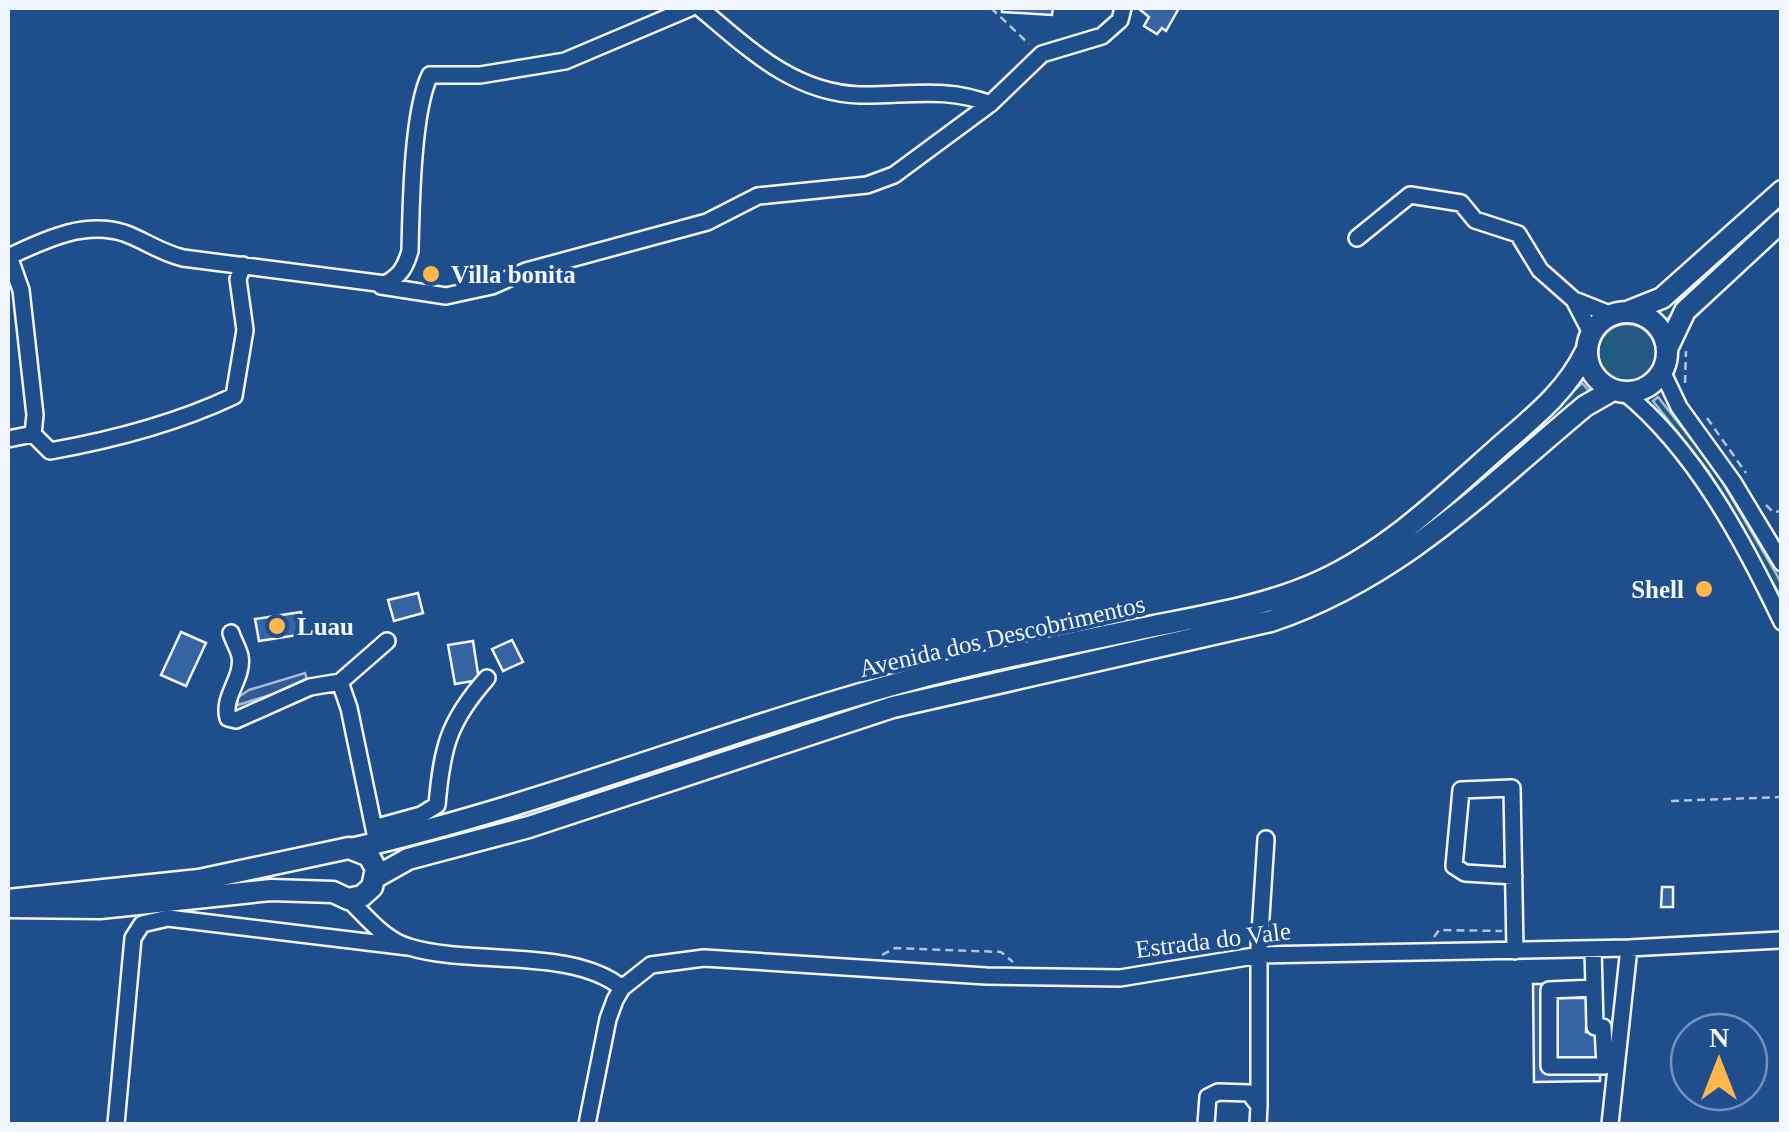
<svg xmlns="http://www.w3.org/2000/svg" width="1789" height="1132" font-family="Georgia,serif">
	<style>
		.green { fill: #245a82; stroke: #a8bbd7; stroke-width: 2.5 }
		.parking { fill: #305b95; stroke: #a8bbd7; stroke-width: 2.5 }
		.building { fill: #3563a3; stroke: #f2f6ff; stroke-width: 2.5 }
		.lines { fill: none; stroke-linecap: round; stroke-linejoin: round }
		.minor-casing { stroke: #f2f6ff; stroke-width: 20 }
		.major-casing { stroke: #f2f6ff; stroke-width: 25 }
		.path { stroke: #b3c4dc; stroke-width: 2.5; stroke-dasharray: 8 5; stroke-linecap: butt }
		.minor { stroke: #1f4e8c; stroke-width: 15 }
		.major { stroke: #1f4e8c; stroke-width: 20 }
		.poi-dot { fill: #ffb74d; stroke: #1f4e8c; stroke-width: 4 }
		.labels { text-anchor: middle; dominant-baseline: central; stroke-width: 8; stroke-linejoin: round; paint-order: stroke }
		.poi-label { font-size: 25px; font-weight: bold; fill: #f2f6ff; stroke: #1f4e8c; text-anchor: start }
		.street-label { font-size: 25px; fill: #f2f6ff; stroke: #1f4e8c }
	</style>
	<rect width="100%" height="100%" fill="#1f4e8c"/>
	<path class="green" d="M 1781,202 L 1781,210 L 1666,320 L 1658,312 Z
		M1598 353a29 29 0 1 1 58 0a29 29 0 1 1-58 0Z
		M 1582,383 L 1589,391 L 1443,517 L 1279,610 L 898,697 L 802,725 L 458,840 L 515,817 L 780,727 L 957,676 L 1268,608 L 1464,491 Z
		M 1658,397 L 1714,468 L 1777,575 L 1781,584 L 1781,597 L 1708,471 L 1653,401 Z"/>
	<path class="parking" d="M 305,673 L 308,683 L 238,705 L 237,698 L 249,690 Z"/>
	<path class="building" d="M 1002,8 L 1053,8 L 1052,15 L 1002,12 Z
		M 1138,8 L 1179,8 L 1166,31 L 1162,28 L 1157,34 L 1144,26 L 1149,17 Z
		M 418,593 L 423,613 L 394,621 L 388,600 Z
		M 301,612 L 304,634 L 259,641 L 255,619 Z
		M 181,632 L 206,643 L 186,686 L 161,675 Z
		M 512,640 L 523,662 L 503,671 L 492,649 Z
		M 473,641 L 479,680 L 455,684 L 448,645 Z
		M 1662,887 L 1673,887 L 1673,907 L 1661,907 Z
		M 1533,984 L 1545,984 L 1546,1072 L 1600,1072 L 1600,1081 L 1534,1082 Z
		M 1556,998 L 1587,998 L 1586,1032 L 1598,1033 L 1597,1062 L 1555,1061 Z"/>
	<g class="lines">
		<g class="minor-casing">
			<path id="minor" d="M 700,8 C 748,48 793,93 860,95 C 905,96 947,86 990,104
				M 1357,238 L 1410,195 L 1461,203 L 1475,220 L 1518,234 L 1540,270 L 1574,300 L 1591,333
				M 9,256 L 21,290 L 35,415 L 33,434 L 50,451 C 112,440 177,423 234,396 L 245,330 L 238,279 L 243,265
				M 8,257 C 43,241 83,220 124,233 C 144,240 159,252 183,258 L 385,284 C 400,276 405,268 410,251 C 411,209 412,111 430,75 L 480,75 L 565,61 L 690,8
				M 381,286 L 446,296 L 464,292 L 492,286 L 526,271 L 707,222 L 758,196 L 867,185 L 894,175 L 990,104 L 1042,54 L 1102,36 L 1120,20 L 1123,8
				M 1577,301 L 1612,315
				M 1662,371 L 1679,407 L 1733,482 L 1782,563
				M 1624,392 C 1695,450 1743,540 1782,622
				M 8,439 L 33,434
				M 231,633 C 233,640 238,648 240,656 C 244,678 222,696 228,718 L 236,720 L 310,687 L 340,682 L 349,708 L 377,843
				M 340,682 L 387,641
				M 374,828 L 421,815 L 437,805 C 442,748 448,722 487,678
				M 1514,876 L 1465,873 L 1454,866 L 1461,790 L 1512,788 L 1515,951
				M 348,899 C 366,916 384,940 409,947 C 471,966 572,947 622,988
				M 1593,949 L 1594,988
				M 1594,988 L 1595,1027 L 1603,1027 L 1605,1066 L 1549,1066 L 1549,990 Z
				M 1259,1106 L 1259,948 L 1266,839
				M 116,1124 L 133,938 L 142,924 L 168,918 L 408,947
				M 587,1124 L 608,1019 L 615,1000 L 622,988 L 651,965 L 704,958 L 986,976 L 1120,978 L 1260,955 L 1629,948 L 1782,940
				M 1206,1124 L 1208,1097 L 1218,1092 L 1249,1093 L 1259,1106 L 1258,1124
				M 1610,1124 L 1629,948"/>
		</g>
		<g class="major-casing">
			<path id="major" d="M 1627,312 L 1662,298 L 1782,191
				M1587 352a40 40 0 1 1 80 0a40 40 0 1 1-80 0Z
				M 1667,349 L 1685,311 L 1782,221
				M 355,848 C 547,804 729,728 918,678 C 996,658 1076,642 1154,626 C 1210,615 1269,605 1321,581 C 1388,550 1441,499 1496,450 C 1530,420 1566,393 1586,351
				M 376,877 L 408,859 L 529,827 L 893,707 L 1271,621 C 1400,577 1483,491 1585,406 L 1613,390
				M 8,900 L 199,880 L 349,848 L 369,856 L 376,869 L 372,887 L 362,896 L 348,899 L 333,892 L 271,890 L 100,908 L 8,907"/>
		</g>
		<path class="path" d="M 991,8 L 1029,44
			M 1685,383 L 1686,351
			M 1707,418 L 1746,473
			M 1766,505 L 1773,512 L 1782,511
			M 1671,801 L 1782,797
			M 1434,937 L 1439,930 L 1502,931
			M 882,955 L 895,948 L 1001,952 L 1013,962"/>
		<use href="#minor" class="minor"/>
		<use href="#major" class="major"/>
	</g>
	<g class="poi-dot">
		<circle cx="431" cy="274" r="10"/>
		<circle cx="1704" cy="589" r="10"/>
		<circle cx="277" cy="626" r="10"/>
	</g>
	<g class="labels">
		<g class="poi-label">
			<text x="451" y="274">Villa bonita</text>
			<text x="1684" y="589" text-anchor="end">Shell</text>
			<text x="297" y="626">Luau</text>
		</g>
		<g class="street-label">
			<text transform="translate(1002 636) rotate(-13)">Avenida dos Descobrimentos</text>
			<text transform="translate(1213 940) rotate(-7)">Estrada do Vale</text>
		</g>
	</g>
	<rect width="1789" height="1132" fill="none" stroke="#f2f6ff" stroke-width="20"/>
	<g transform="translate(1719 1062)"><circle r="48" fill="#1f4e8c" stroke="#7391ba" stroke-width="2.5"/>
	<path d="M0-8L18 38L0 25L-18 38Z" fill="#ffb74d"/>
	<text y="-15" font-size="28" font-weight="bold" text-anchor="middle" fill="#f2f6ff">N</text>
	</g>
</svg>
